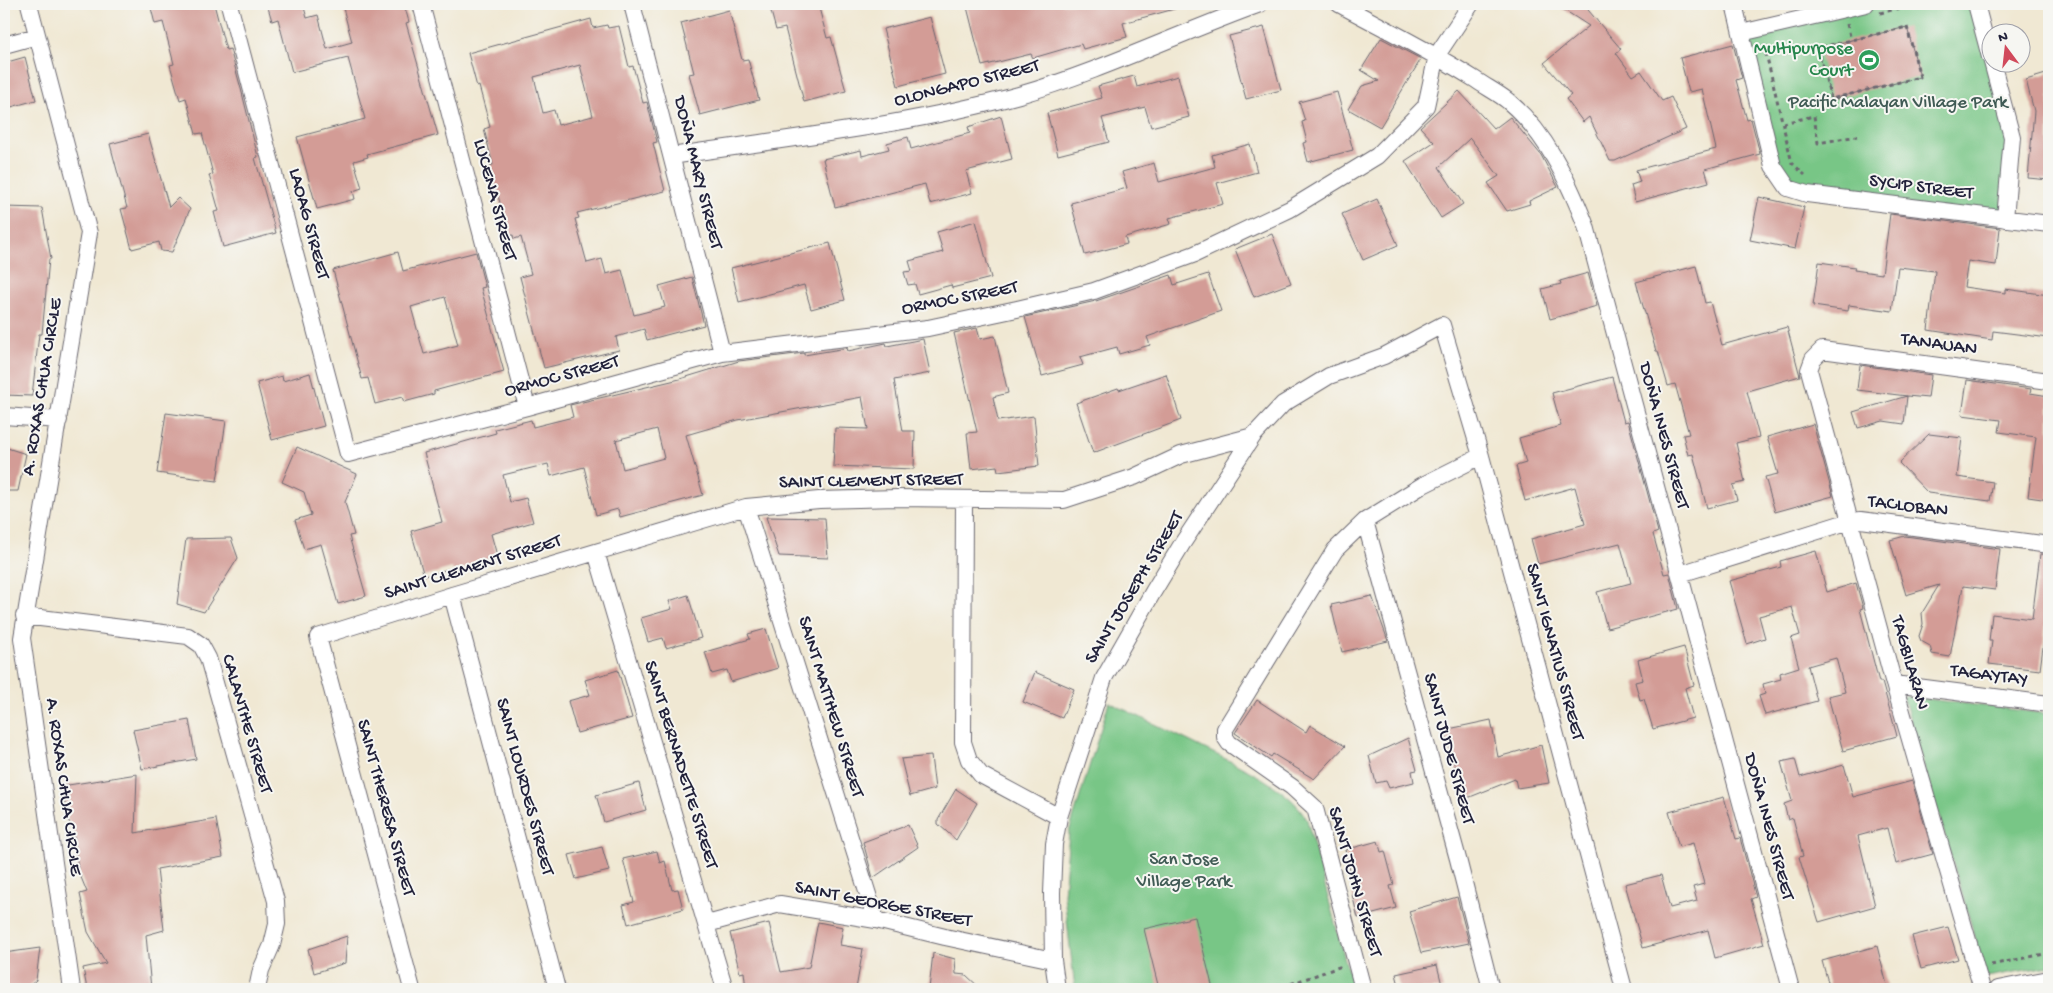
<svg xmlns="http://www.w3.org/2000/svg" width="2053" height="993" font-family="'Gochi Hand',sans-serif">
	<style>
		.green { fill: #78c686; stroke: #4d7460 }
		.building { fill: #d39c96; fill-rule: evenodd }
		.lines { fill: none; stroke-linecap: round; stroke-linejoin: round }
		.minor-casing { stroke: #6a6770; stroke-width: 18 }
		.path { stroke: #6a6770; stroke-width: 3; stroke-dasharray: 4 4; stroke-linecap: butt }
		.minor { stroke: #fff; stroke-width: 16 }
		.labels { text-anchor: middle; dominant-baseline: central; stroke-width: 4; stroke-linejoin: round; paint-order: stroke }
		.leisure-label { font-size: 19px; fill: #27864d; stroke: #f6f6f2; text-anchor: end }
		.street-label { font-size: 19px; fill: #22223b; stroke: #f6f6f2 }
		.park-label { font-size: 19px; fill: #405b55; stroke: #f6f6f2 }
	</style>
	<rect width="100%" height="100%" fill="#f6f6f2"/>
	<filter id="ink" filterUnits="userSpaceOnUse"><feTurbulence type="fractalNoise" baseFrequency=".02" numOctaves="2"/><feDisplacementMap in="SourceGraphic" scale="10" xChannelSelector="R" yChannelSelector="G"/><feConvolveMatrix kernelMatrix="1 2 1 2 8 2 1 2 1" color-interpolation-filters="sRGB"/></filter>
	<filter id="wash" filterUnits="userSpaceOnUse"><feTurbulence type="fractalNoise" baseFrequency=".0096" numOctaves="4" result="noise"/><feDisplacementMap in="SourceGraphic" scale="20" xChannelSelector="R" yChannelSelector="G"/><feGaussianBlur stdDeviation="1.12" result="paint"/><feColorMatrix in="noise" values="0 0 0 0 0 0 0 0 0 0 0 0 0 0 0 0 0 1.4 0 .05"/><feComposite in="paint" operator="in"/></filter>
	<g filter="url(#wash)">
		<rect width="100%" height="100%" fill="#f0e8d3"/>
		<path class="green" d="M 1883,4 L 1976,4 L 2009,128 L 2001,218 L 1809,191 L 1776,170 L 1743,38 Z
			M 1903,696 L 2049,714 L 2049,966 L 1987,977 Z
			M 1109,702 C 1138,716 1166,730 1195,744 C 1228,761 1291,786 1307,820 L 1353,989 L 1075,989 L 1064,895 L 1069,832 Z"/>
		<g id="blocks">
			<path class="building" d="M 150,4 L 214,4 L 226,50 L 230,49 L 241,89 L 258,157 L 255,158 L 276,233 L 223,247 L 214,212 L 219,211 L 209,175 L 213,174 L 202,133 L 196,134 L 186,98 L 180,100 L 170,65 L 174,64 L 163,22 L 155,24 Z
				M 267,4 L 303,4 L 307,18 L 318,15 L 327,49 L 352,42 L 343,8 L 361,4 L 404,4 L 409,22 L 406,23 L 438,135 L 367,154 L 368,157 L 354,161 L 362,188 L 353,191 L 355,199 L 317,209 L 297,137 L 365,119 L 348,58 L 292,72 L 278,19 L 272,21 Z
				M 769,4 L 818,4 L 827,38 L 831,37 L 846,91 L 804,102 L 785,28 L 776,30 Z
				M 981,4 L 1178,4 L 1178,8 L 1123,23 L 1127,37 L 1083,49 L 1081,44 L 1033,58 L 1031,54 L 982,66 L 967,7 Z
				M 1555,4 L 1583,4 L 1621,49 L 1616,53 L 1633,76 L 1641,71 L 1662,101 L 1671,97 L 1686,129 L 1615,161 L 1610,161 L 1589,117 L 1583,122 L 1566,99 L 1571,95 L 1544,63 L 1589,26 Z
				M 729,10 L 742,60 L 748,59 L 759,100 L 700,115 L 689,74 L 694,73 L 681,23 Z
				M 930,17 L 945,74 L 898,86 L 883,29 Z
				M 591,19 L 593,28 L 607,25 L 608,28 L 619,26 L 629,67 L 633,66 L 643,103 L 647,102 L 657,142 L 653,143 L 665,191 L 577,213 L 579,218 L 575,219 L 587,263 L 602,259 L 606,274 L 622,270 L 634,315 L 665,307 L 659,286 L 692,277 L 704,325 L 647,340 L 644,329 L 616,337 L 619,350 L 544,368 L 520,277 L 531,274 L 521,237 L 514,239 L 513,235 L 509,236 L 497,192 L 493,193 L 487,166 L 493,165 L 484,129 L 490,127 L 479,86 L 477,87 L 468,53 ZM 580,65 L 593,116 L 558,125 L 554,110 L 543,113 L 534,77 Z
				M 1264,27 L 1281,90 L 1246,99 L 1229,36 Z
				M 1907,27 L 1920,77 L 1831,99 L 1818,48 Z
				M 1381,38 L 1421,59 L 1380,127 L 1348,109 L 1362,86 L 1379,81 L 1361,70 Z
				M 1733,44 L 1742,78 L 1736,80 L 1747,120 L 1751,119 L 1760,154 L 1705,169 L 1709,182 L 1635,202 L 1631,185 L 1640,182 L 1636,170 L 1716,149 L 1702,89 L 1689,92 L 1680,58 Z
				M 25,57 L 36,100 L 4,109 L 4,63 Z
				M 2049,73 L 2049,180 L 2028,178 L 2034,111 L 2026,80 Z
				M 1134,76 L 1137,87 L 1178,76 L 1189,117 L 1151,127 L 1145,107 L 1102,118 L 1109,142 L 1058,155 L 1047,113 L 1102,98 L 1098,86 Z
				M 1459,91 L 1494,129 L 1510,117 L 1541,155 L 1558,187 L 1529,201 L 1530,204 L 1507,211 L 1488,183 L 1499,176 L 1470,138 L 1439,167 L 1463,204 L 1441,218 L 1405,161 L 1434,142 L 1420,127 Z
				M 1337,92 L 1353,150 L 1308,162 L 1303,143 L 1307,142 L 1302,122 L 1305,121 L 1299,102 Z
				M 1001,116 L 1012,159 L 966,171 L 972,193 L 930,204 L 925,184 L 835,207 L 823,159 L 861,150 L 862,156 L 889,149 L 887,143 L 908,137 L 911,149 L 970,133 L 968,127 Z
				M 148,134 L 169,207 L 178,198 L 190,209 L 172,252 L 161,251 L 159,242 L 132,249 L 121,209 L 127,208 L 110,144 Z
				M 1250,144 L 1257,172 L 1217,183 L 1223,204 L 1169,218 L 1171,224 L 1125,237 L 1127,244 L 1085,255 L 1071,203 L 1127,188 L 1122,172 L 1154,163 L 1159,182 L 1215,167 L 1212,155 Z
				M 1759,197 L 1804,207 L 1795,249 L 1750,240 Z
				M 1377,199 L 1398,245 L 1363,260 L 1342,214 Z
				M 4,207 L 42,208 L 51,259 L 49,259 L 42,334 L 39,334 L 32,396 L 4,395 Z
				M 1890,214 L 2000,228 L 1996,265 L 1968,261 L 1964,287 L 2005,293 L 2005,289 L 2049,295 L 2049,338 L 1993,331 L 1992,340 L 1928,330 L 1935,271 L 1898,267 L 1892,311 L 1849,305 L 1848,311 L 1813,306 L 1819,262 L 1855,267 L 1854,270 L 1882,274 Z
				M 976,221 L 991,278 L 952,288 L 951,285 L 918,294 L 915,284 L 908,285 L 904,272 L 912,271 L 909,261 L 943,252 L 937,232 Z
				M 1272,234 L 1291,283 L 1254,297 L 1235,249 Z
				M 830,243 L 845,300 L 811,309 L 804,285 L 739,302 L 731,268 Z
				M 398,252 L 403,271 L 476,252 L 485,287 L 481,288 L 504,372 L 434,391 L 434,394 L 404,402 L 402,397 L 375,404 L 368,378 L 362,379 L 333,270 ZM 445,297 L 458,345 L 424,354 L 411,307 Z
				M 1696,266 L 1705,303 L 1710,302 L 1722,345 L 1787,327 L 1800,376 L 1747,391 L 1759,437 L 1736,443 L 1745,482 L 1733,485 L 1737,500 L 1707,508 L 1693,454 L 1688,455 L 1683,435 L 1689,434 L 1675,384 L 1668,386 L 1658,351 L 1656,351 L 1636,282 Z
				M 1588,273 L 1597,306 L 1550,319 L 1542,289 L 1561,284 L 1560,281 Z
				M 1208,274 L 1221,311 L 1147,337 L 1150,345 L 1119,354 L 1117,347 L 1080,357 L 1083,365 L 1042,376 L 1025,317 L 1096,301 L 1171,275 L 1174,285 Z
				M 977,328 L 980,339 L 995,336 L 1008,393 L 993,397 L 998,421 L 1034,416 L 1039,466 L 998,471 L 997,466 L 971,469 L 967,433 L 977,432 L 954,333 Z
				M 923,339 L 930,373 L 894,380 L 903,431 L 915,431 L 914,469 L 833,466 L 835,428 L 868,429 L 862,397 L 738,420 L 686,435 L 703,495 L 620,517 L 618,509 L 596,515 L 584,467 L 551,476 L 548,464 L 503,475 L 510,502 L 526,498 L 533,522 L 491,534 L 498,559 L 453,571 L 452,568 L 424,576 L 411,531 L 442,522 L 424,453 L 496,433 L 495,429 L 531,420 L 533,427 L 573,417 L 570,405 L 680,379 L 739,361 L 804,353 L 804,355 L 847,348 L 848,351 L 886,343 L 887,346 ZM 657,429 L 664,458 L 623,469 L 616,440 Z
				M 1860,365 L 1931,375 L 1928,398 L 1907,396 L 1904,424 L 1883,421 L 1858,428 L 1853,412 L 1907,396 L 1857,390 Z
				M 310,373 L 324,426 L 272,440 L 257,383 L 282,376 L 283,381 Z
				M 1166,374 L 1181,420 L 1093,453 L 1076,403 L 1118,388 L 1119,390 Z
				M 1612,377 L 1624,422 L 1628,421 L 1658,532 L 1653,534 L 1664,574 L 1669,573 L 1678,609 L 1607,628 L 1597,592 L 1631,583 L 1620,543 L 1538,564 L 1531,539 L 1585,524 L 1575,487 L 1525,501 L 1516,466 L 1526,463 L 1519,438 L 1561,426 L 1552,393 Z
				M 1967,380 L 2031,389 L 2030,393 L 2049,396 L 2049,500 L 2028,497 L 2036,437 L 1999,432 L 2001,420 L 1962,415 Z
				M 166,413 L 226,421 L 217,481 L 157,473 Z
				M 1813,424 L 1833,496 L 1775,512 L 1765,477 L 1778,474 L 1767,437 Z
				M 1929,434 L 1962,438 L 1957,477 L 1993,482 L 1990,501 L 1928,493 L 1899,463 Z
				M 4,447 L 26,454 L 18,491 L 4,491 Z
				M 297,447 L 357,474 L 345,502 L 354,535 L 349,536 L 366,596 L 338,604 L 321,544 L 304,549 L 295,520 L 311,515 L 304,492 L 282,482 Z
				M 766,517 L 825,518 L 828,558 L 779,556 Z
				M 1905,536 L 2000,549 L 1995,590 L 1963,586 L 1950,657 L 1932,654 L 1930,646 L 1921,641 L 1919,636 L 1923,624 L 1922,613 L 1939,585 L 1906,595 L 1890,540 Z
				M 231,538 L 238,558 L 204,612 L 177,604 L 186,539 Z
				M 1816,551 L 1827,592 L 1856,583 L 1863,608 L 1860,609 L 1879,682 L 1882,682 L 1897,736 L 1843,751 L 1828,696 L 1845,692 L 1836,658 L 1808,666 L 1817,701 L 1765,715 L 1759,696 L 1765,694 L 1763,684 L 1781,679 L 1780,673 L 1799,667 L 1791,638 L 1800,635 L 1792,607 L 1759,616 L 1765,638 L 1747,644 L 1729,581 L 1781,567 L 1780,561 Z
				M 2040,554 L 2049,555 L 2049,600 L 2040,670 L 1989,664 L 1992,641 L 1989,641 L 1992,614 L 2032,619 Z
				M 688,595 L 701,638 L 666,648 L 663,638 L 648,642 L 641,618 L 672,609 L 669,601 Z
				M 1372,596 L 1388,641 L 1342,652 L 1331,605 Z
				M 766,629 L 778,668 L 731,682 L 727,670 L 712,674 L 705,652 L 750,639 L 748,634 Z
				M 1684,647 L 1694,685 L 1685,688 L 1693,718 L 1653,729 L 1644,699 L 1640,700 L 1635,682 L 1643,680 L 1638,660 Z
				M 618,670 L 632,718 L 577,733 L 568,701 L 590,695 L 585,680 Z
				M 1035,672 L 1074,689 L 1062,718 L 1023,702 Z
				M 1257,700 L 1306,732 L 1310,725 L 1345,746 L 1314,779 L 1273,754 L 1271,757 L 1235,733 Z
				M 189,720 L 196,759 L 142,769 L 133,730 Z
				M 1491,720 L 1498,757 L 1541,745 L 1549,783 L 1517,788 L 1515,779 L 1465,799 L 1444,730 Z
				M 1408,738 L 1417,770 L 1412,771 L 1414,782 L 1389,788 L 1386,781 L 1376,783 L 1369,756 Z
				M 931,756 L 935,789 L 910,796 L 901,759 Z
				M 1795,759 L 1800,777 L 1844,765 L 1853,797 L 1912,781 L 1933,854 L 1896,864 L 1887,828 L 1858,836 L 1875,906 L 1819,922 L 1799,857 L 1803,856 L 1793,818 L 1788,820 L 1784,804 L 1792,801 L 1781,762 Z
				M 137,774 L 135,833 L 216,819 L 223,857 L 157,869 L 164,930 L 146,935 L 151,989 L 87,989 L 83,968 L 106,963 L 88,932 L 80,894 L 87,892 L 78,870 L 73,829 L 67,818 L 62,786 Z
				M 639,783 L 646,810 L 604,822 L 596,795 Z
				M 956,789 L 977,803 L 956,840 L 938,824 L 938,820 Z
				M 1724,797 L 1736,839 L 1740,838 L 1756,897 L 1751,899 L 1764,944 L 1715,958 L 1708,930 L 1643,948 L 1625,884 L 1661,875 L 1670,908 L 1697,901 L 1693,887 L 1704,884 L 1693,843 L 1679,847 L 1669,812 Z
				M 908,825 L 918,847 L 873,878 L 863,842 Z
				M 1378,841 L 1381,852 L 1385,851 L 1394,885 L 1390,886 L 1396,908 L 1358,918 L 1352,894 L 1356,893 L 1345,850 Z
				M 602,847 L 609,871 L 576,879 L 569,855 Z
				M 657,851 L 660,863 L 665,861 L 672,890 L 678,889 L 683,909 L 628,924 L 623,905 L 634,902 L 623,859 Z
				M 1457,897 L 1469,943 L 1421,953 L 1409,911 Z
				M 1195,917 L 1213,989 L 1159,989 L 1144,929 Z
				M 818,922 L 843,927 L 840,945 L 863,949 L 856,989 L 746,989 L 744,972 L 740,973 L 730,933 L 769,923 L 781,972 L 809,967 Z
				M 1948,927 L 1958,959 L 1921,969 L 1912,936 Z
				M 347,936 L 345,963 L 314,973 L 308,949 Z
				M 1877,946 L 1888,989 L 1830,989 L 1822,961 Z
				M 40,948 L 36,980 L 26,989 L 4,989 L 4,953 Z
				M 933,953 L 955,959 L 956,974 L 966,975 L 981,989 L 929,989 Z
				M 1437,965 L 1443,989 L 1400,989 L 1396,974 Z"/>
		</g>
	</g>
	<g filter="url(#ink)">
		<use href="#blocks" fill-opacity="0" stroke="#6a6770" stroke-width="1"/>
		<g class="lines">
			<g class="minor-casing">
				<path id="minor" d="M 29,4 L 89,233 L 22,638 L 72,989
					M 229,4 L 348,454 L 527,407 L 722,353 L 928,328 L 1017,309 L 1094,291 L 1195,254 L 1290,209 L 1377,156 L 1426,106 L 1437,55 L 1471,4
					M 421,4 L 527,407
					M 632,4 L 722,353
					M 1339,4 C 1385,29 1432,52 1476,80 C 1486,87 1498,93 1508,101 C 1546,133 1568,180 1586,226 L 1791,989
					M 1734,4 L 1773,166 L 1788,188 L 1807,194 L 2049,224
					M 1976,4 L 1990,57
					M 1741,33 L 1866,4
					M 4,45 L 37,36
					M 1992,62 L 2012,137 L 2005,219
					M 672,156 C 787,138 907,126 1019,95 C 1102,71 1179,33 1260,4
					M 4,416 L 59,420
					M 964,500 L 963,742 L 969,760 L 981,775 L 1059,817
					M 746,507 L 876,920
					M 1365,521 L 1458,859 L 1491,989
					M 596,552 L 725,989
					M 1680,574 L 1850,521 L 1861,520 L 2049,545
					M 452,595 L 557,989
					M 24,616 L 188,636 L 201,645 L 208,658 L 276,901 L 277,924 L 272,945 L 261,970 L 257,989
					M 1894,684 L 2049,704
					M 707,924 L 780,904 L 876,920 L 945,937 L 1053,960
					M 412,989 L 318,637 L 452,595 L 746,507 L 819,500 L 897,498 L 1064,500 L 1134,477 L 1181,455 L 1253,436
					M 1057,989 L 1053,960 L 1052,893 L 1054,844 L 1059,817 L 1104,678 L 1153,592 L 1182,544 L 1253,436 L 1283,404 L 1329,376 L 1384,356 L 1442,325 L 1481,456 L 1624,989
					M 1363,989 L 1315,808 L 1292,787 L 1229,743 L 1225,737 L 1225,729 L 1335,550 L 1365,521 L 1423,485 L 1481,456
					M 1982,989 L 1894,684 L 1809,370 L 1813,359 L 1822,350 L 2049,381
					M 1998,989 L 2049,979"/>
			</g>
			<path class="path" d="M 1880,13 L 1916,4
				M 1847,24 L 1851,40
				M 1907,27 L 1920,77 L 1831,99 L 1818,48 Z
				M 1764,45 L 1792,163 L 1805,175
				M 1783,123 L 1814,116 L 1818,143 L 1857,136
				M 1991,965 L 2049,953
				M 1276,989 L 1342,966"/>
			<use href="#minor" class="minor"/>
		</g>
	</g>
	<defs>
		<g id="stadium-disc" transform="scale(1.125)"><circle r="9.5" fill="#2e9e5b" stroke="#f6f6f2"/><path d="M0-5a6.5 5 0 1 0 0 10a6.5 5 0 1 0 0-10ZM-3.5-1.8h7v3.6h-7Z" fill="#fff"/></g>
	</defs>
	<g fill-rule="evenodd">
		<use href="#stadium-disc" x="1869" y="60"/>
	</g>
	<g class="labels">
		<g class="leisure-label">
			<text x="1853" y="49">Multipurpose<tspan x="1853" dy="22">Court</tspan></text>
		</g>
		<g class="street-label">
			<text transform="translate(967 84) rotate(-14)">OLONGAPO STREET</text>
			<text transform="translate(697 173) rotate(76)">DOÑA MARY STREET</text>
			<text transform="translate(1921 188) rotate(7)">SYCIP STREET</text>
			<text transform="translate(494 200) rotate(75)">LUCENA STREET</text>
			<text transform="translate(308 224) rotate(75)">LAOAG STREET</text>
			<text transform="translate(960 299) rotate(-11)">ORMOC STREET</text>
			<text transform="translate(1939 345) rotate(8)">TANAUAN</text>
			<text transform="translate(562 377) rotate(-15)">ORMOC STREET</text>
			<text transform="translate(43 387) rotate(-81)">A. ROXAS CHUA CIRCLE</text>
			<text transform="translate(1663 436) rotate(75)">DOÑA INES STREET</text>
			<text transform="translate(871 482) rotate(-1)">SAINT CLEMENT STREET</text>
			<text transform="translate(1908 507) rotate(7)">TACLOBAN</text>
			<text transform="translate(473 568) rotate(-17)">SAINT CLEMENT STREET</text>
			<text transform="translate(1135 588) rotate(-59)">SAINT JOSEPH STREET</text>
			<text transform="translate(1554 652) rotate(75)">SAINT IGNATIUS STREET</text>
			<text transform="translate(1909 663) rotate(74)">TAGBILARAN</text>
			<text transform="translate(1989 676) rotate(7)">TAGAYTAY</text>
			<text transform="translate(830 707) rotate(73)">SAINT MATTHEW STREET</text>
			<text transform="translate(246 724) rotate(74)">CALANTHE STREET</text>
			<text transform="translate(1448 749) rotate(75)">SAINT JUDE STREET</text>
			<text transform="translate(680 765) rotate(73)">SAINT BERNADETTE STREET</text>
			<text transform="translate(63 787) rotate(82)">A. ROXAS CHUA CIRCLE</text>
			<text transform="translate(524 787) rotate(75)">SAINT LOURDES STREET</text>
			<text transform="translate(385 808) rotate(75)">SAINT THERESA STREET</text>
			<text transform="translate(1768 827) rotate(75)">DOÑA INES STREET</text>
			<text transform="translate(1354 882) rotate(74)">SAINT JOHN STREET</text>
			<text transform="translate(883 905) rotate(11)">SAINT GEORGE STREET</text>
		</g>
		<g class="park-label">
			<text x="1898" y="103">Pacific Malayan Village Park</text>
			<text x="1184" y="860">San Jose<tspan x="1184" dy="22">Village Park</tspan></text>
		</g>
	</g>
	<rect width="2053" height="993" fill="none" stroke="#f6f6f2" stroke-width="20"/>
	<g transform="translate(2006 48) rotate(345)"><circle r="24" fill="#f6f6f2" stroke="#a1a1a9"/>
	<path d="M0-4L9 19L0 12L-9 19Z" fill="#d1495b"/>
	<text y="-8" font-size="14" font-weight="bold" text-anchor="middle" fill="#22223b">N</text>
	</g>
</svg>
